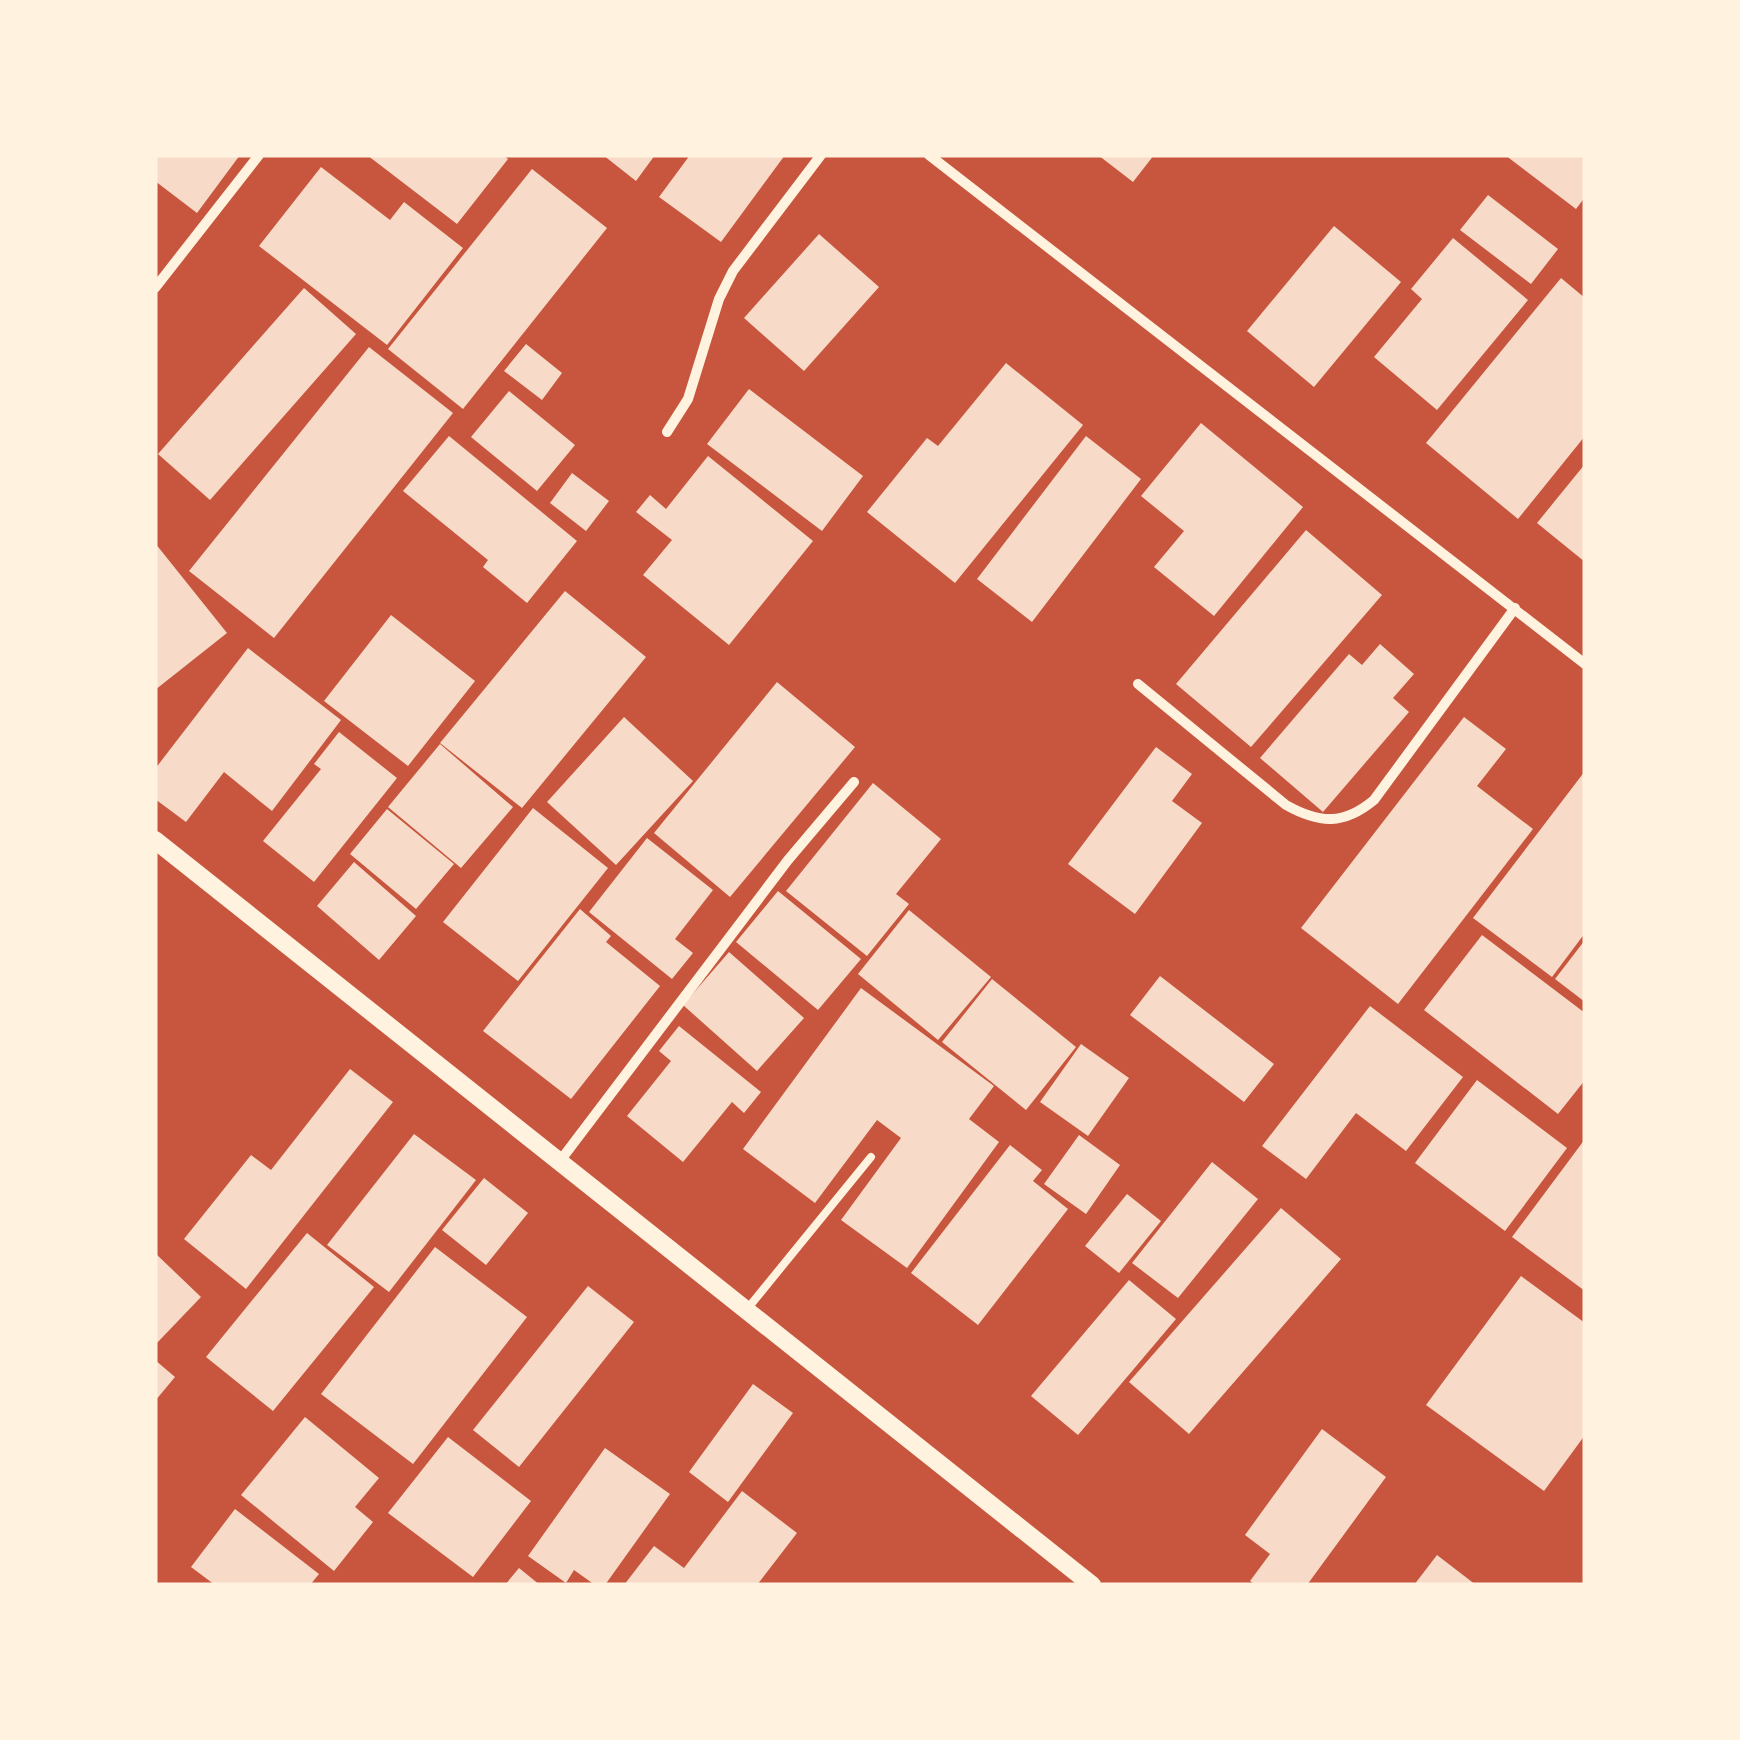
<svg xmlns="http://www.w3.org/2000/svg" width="1740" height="1740" font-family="Lora,serif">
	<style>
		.building { fill: #f7dbc8 }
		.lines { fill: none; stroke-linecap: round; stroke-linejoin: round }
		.service { stroke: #fff3e0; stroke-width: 8 }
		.minor { stroke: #fff3e0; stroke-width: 10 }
		.tertiary { stroke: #fff3e0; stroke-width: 18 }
	</style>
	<rect width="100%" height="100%" fill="#c8553d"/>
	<path class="building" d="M 155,155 L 240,155 L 197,213 L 155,181 Z
		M 367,155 L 503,155 L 508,159 L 457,224 Z
		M 603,155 L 655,155 L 636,181 Z
		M 690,155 L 785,155 L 721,242 L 659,197 Z
		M 1098,155 L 1154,155 L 1133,182 Z
		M 1505,155 L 1585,155 L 1585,197 L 1576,209 Z
		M 321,167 L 390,220 L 404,202 L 463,248 L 387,345 L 259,246 Z
		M 532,169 L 607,228 L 463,409 L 388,349 Z
		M 1488,195 L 1558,249 L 1531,284 L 1460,230 Z
		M 1334,226 L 1401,282 L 1314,387 L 1247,331 Z
		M 819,234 L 879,287 L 804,371 L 744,318 Z
		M 1453,238 L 1528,300 L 1437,410 L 1374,357 L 1422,299 L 1411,289 Z
		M 1561,278 L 1585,298 L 1585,436 L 1518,519 L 1426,443 Z
		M 304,288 L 356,334 L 210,500 L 158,454 Z
		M 526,344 L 562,373 L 542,400 L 504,371 Z
		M 369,347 L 453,413 L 274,638 L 189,571 Z
		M 1006,363 L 1083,425 L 955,583 L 867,512 L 927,438 L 938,446 Z
		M 749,389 L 863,476 L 822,531 L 707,444 Z
		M 509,391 L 575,445 L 537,491 L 471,437 Z
		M 1201,423 L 1303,507 L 1214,616 L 1154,567 L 1184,531 L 1141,496 Z
		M 449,436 L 577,541 L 527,603 L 483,567 L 488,560 L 403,491 Z
		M 1086,436 L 1141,479 L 1032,622 L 977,579 Z
		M 708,456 L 813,541 L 729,645 L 643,575 L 672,540 L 636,512 L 650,495 L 666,509 Z
		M 1585,464 L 1585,562 L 1537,523 Z
		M 572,473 L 609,501 L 586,531 L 550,503 Z
		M 1306,530 L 1382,595 L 1251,747 L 1176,684 Z
		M 155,543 L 227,633 L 155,690 Z
		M 565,591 L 646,657 L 522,808 L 440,743 Z
		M 391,615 L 475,681 L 408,766 L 324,701 Z
		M 1380,644 L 1414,674 L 1393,698 L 1409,712 L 1323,812 L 1260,758 L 1349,654 L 1362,665 Z
		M 248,648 L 341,720 L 272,811 L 224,772 L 186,822 L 155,799 L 155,769 Z
		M 777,682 L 855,747 L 730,897 L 654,833 Z
		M 624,717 L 693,781 L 616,865 L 547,802 Z
		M 1464,717 L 1506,749 L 1477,786 L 1533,829 L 1398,1004 L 1301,928 Z
		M 339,732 L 397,778 L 314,882 L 263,841 L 321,769 L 314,764 Z
		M 440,744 L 513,807 L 461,868 L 388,807 Z
		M 1156,747 L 1192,774 L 1172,801 L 1202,823 L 1135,914 L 1068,864 Z
		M 1585,771 L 1585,933 L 1552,977 L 1473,918 Z
		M 873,783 L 941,839 L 896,894 L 909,904 L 867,956 L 786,891 Z
		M 533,808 L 608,868 L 518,981 L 443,922 Z
		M 387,809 L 454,864 L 416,909 L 350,854 Z
		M 647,838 L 713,890 L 675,939 L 693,953 L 672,979 L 589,912 Z
		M 354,862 L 416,916 L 379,960 L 317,906 Z
		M 778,891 L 861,959 L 818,1010 L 736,942 Z
		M 580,909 L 611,936 L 606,942 L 660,986 L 571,1099 L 483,1031 Z
		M 909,910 L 991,977 L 938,1040 L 858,974 Z
		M 1482,935 L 1585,1013 L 1585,1080 L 1558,1114 L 1424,1010 Z
		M 1585,940 L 1585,1002 L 1555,979 Z
		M 729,952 L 804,1018 L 757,1071 L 683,1005 Z
		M 1160,976 L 1274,1064 L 1244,1102 L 1130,1015 Z
		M 992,979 L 1076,1047 L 1026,1110 L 942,1042 Z
		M 861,988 L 994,1086 L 969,1119 L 999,1142 L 907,1268 L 841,1220 L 901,1138 L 877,1120 L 815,1203 L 743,1149 Z
		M 1370,1006 L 1463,1077 L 1406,1151 L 1356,1113 L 1306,1179 L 1262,1146 Z
		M 679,1026 L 761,1092 L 744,1113 L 732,1102 L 683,1162 L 627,1116 L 671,1061 L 659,1051 Z
		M 1081,1044 L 1129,1078 L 1088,1136 L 1040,1102 Z
		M 350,1069 L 393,1102 L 246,1289 L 184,1239 L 251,1155 L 271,1170 Z
		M 1477,1080 L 1567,1148 L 1505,1231 L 1415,1163 Z
		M 414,1134 L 476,1180 L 389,1292 L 327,1245 Z
		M 1079,1135 L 1120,1165 L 1086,1214 L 1044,1184 Z
		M 1585,1139 L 1585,1291 L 1512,1237 Z
		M 1010,1145 L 1042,1170 L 1033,1181 L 1068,1209 L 978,1325 L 911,1273 Z
		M 1212,1162 L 1258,1199 L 1178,1298 L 1132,1263 Z
		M 484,1178 L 528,1213 L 486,1265 L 442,1230 Z
		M 1127,1194 L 1161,1221 L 1119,1273 L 1085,1246 Z
		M 1281,1208 L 1341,1259 L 1189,1434 L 1129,1382 Z
		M 307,1233 L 374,1287 L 273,1411 L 206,1357 Z
		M 435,1247 L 527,1317 L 413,1464 L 321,1394 Z
		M 155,1253 L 201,1297 L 155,1345 Z
		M 1521,1276 L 1585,1323 L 1585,1435 L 1544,1491 L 1426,1405 Z
		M 1129,1280 L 1176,1319 L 1078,1435 L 1031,1396 Z
		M 588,1286 L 634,1322 L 519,1467 L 473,1430 Z
		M 155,1360 L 175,1377 L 155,1401 Z
		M 753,1384 L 793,1413 L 728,1502 L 689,1472 Z
		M 305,1417 L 379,1478 L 355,1507 L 373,1522 L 334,1571 L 241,1495 Z
		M 1322,1429 L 1386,1477 L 1307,1585 L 1256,1585 L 1250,1581 L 1270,1554 L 1245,1535 Z
		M 448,1437 L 531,1501 L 473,1577 L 388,1513 Z
		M 605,1448 L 670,1494 L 605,1585 L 595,1585 L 574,1570 L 566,1583 L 528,1556 Z
		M 742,1491 L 797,1533 L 757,1585 L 624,1585 L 654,1546 L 684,1568 Z
		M 235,1509 L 319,1574 L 310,1585 L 215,1585 L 191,1567 Z
		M 1437,1555 L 1476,1585 L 1414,1585 Z
		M 519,1568 L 540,1585 L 505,1585 Z"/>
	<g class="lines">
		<path class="service" d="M 748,1308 L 871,1157"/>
		<path class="minor" d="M 929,155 L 1585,664
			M 155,288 L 259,155
			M 667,432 L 688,399 L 719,299 L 733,271 L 821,155
			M 1138,684 L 1286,805 C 1320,824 1344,825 1374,800 L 1515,608
			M 560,1161 L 788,860 L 854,782"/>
		<path class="tertiary" d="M 155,840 L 1092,1585"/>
	</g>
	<rect width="1740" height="1740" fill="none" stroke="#fff3e0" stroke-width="315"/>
</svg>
